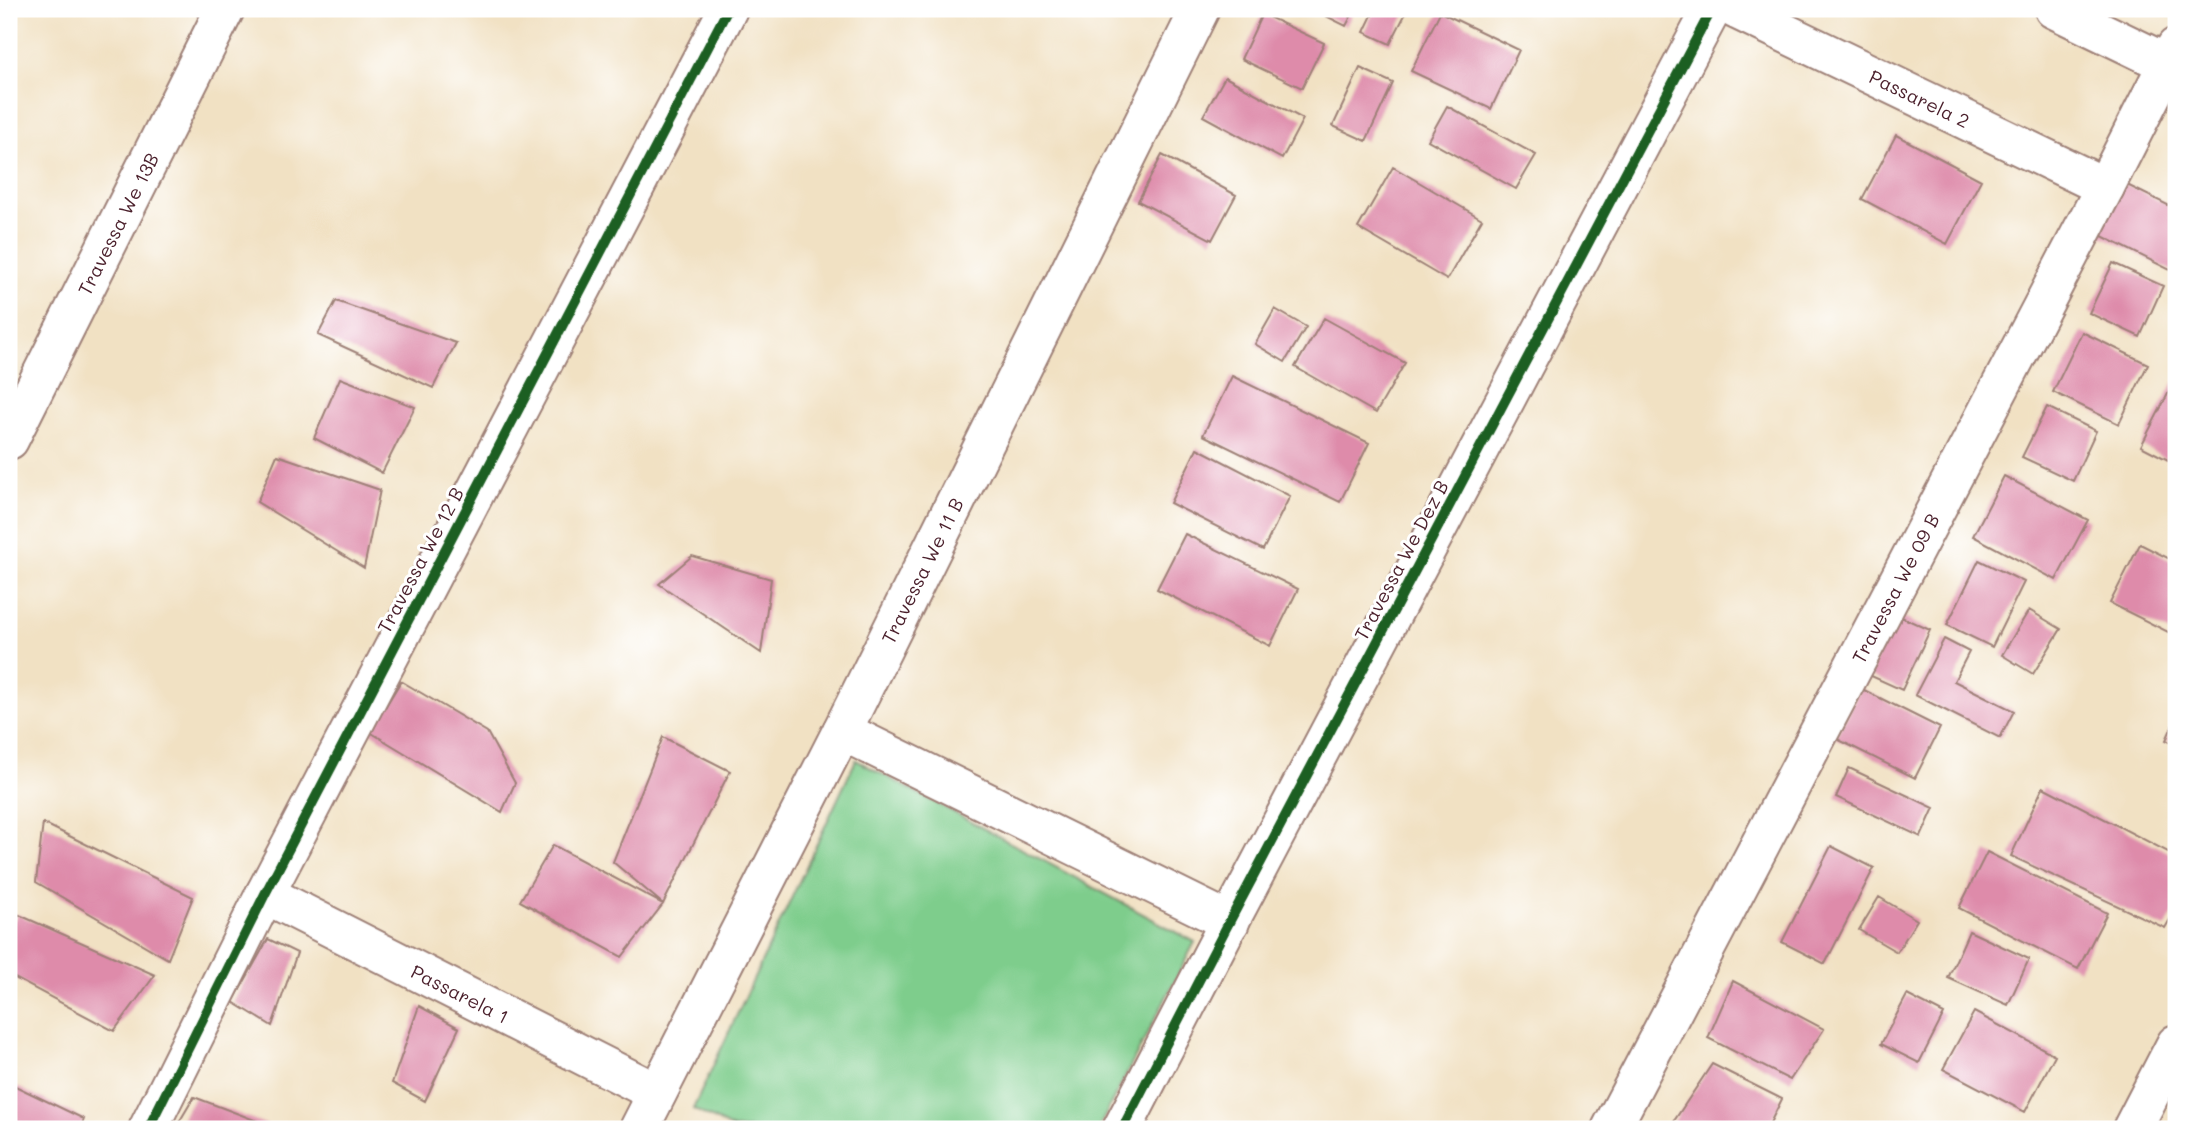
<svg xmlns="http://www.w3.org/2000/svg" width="2185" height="1138" font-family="Mali,sans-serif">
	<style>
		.green { fill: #7ecd8c; stroke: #64765c; stroke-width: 2 }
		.building { fill: #de8baa }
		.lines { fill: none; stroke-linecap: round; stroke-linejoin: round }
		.street-casing { stroke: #9e8077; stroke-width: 42 }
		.street { stroke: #fff; stroke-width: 38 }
		.cycleway-casing { stroke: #fff; stroke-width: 15 }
		.cycleway { stroke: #1b5e20; stroke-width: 10 }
		.labels { text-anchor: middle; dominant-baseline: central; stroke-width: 6; stroke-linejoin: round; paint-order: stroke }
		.street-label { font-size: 19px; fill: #4a1f2b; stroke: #fff }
	</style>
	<rect width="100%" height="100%" fill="#fff"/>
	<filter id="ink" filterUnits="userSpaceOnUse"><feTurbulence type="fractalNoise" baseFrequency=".0143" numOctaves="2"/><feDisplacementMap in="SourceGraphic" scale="14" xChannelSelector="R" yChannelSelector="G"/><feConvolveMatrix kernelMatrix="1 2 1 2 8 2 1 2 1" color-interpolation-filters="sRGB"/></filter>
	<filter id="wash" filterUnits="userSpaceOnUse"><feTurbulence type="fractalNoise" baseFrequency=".00686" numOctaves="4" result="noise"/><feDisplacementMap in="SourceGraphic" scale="28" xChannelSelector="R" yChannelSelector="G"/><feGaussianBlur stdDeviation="1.57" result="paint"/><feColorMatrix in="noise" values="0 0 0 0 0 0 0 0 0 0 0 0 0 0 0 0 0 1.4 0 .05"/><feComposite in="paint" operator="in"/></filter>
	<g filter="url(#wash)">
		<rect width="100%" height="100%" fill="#f1e1c3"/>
		<path class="green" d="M 856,760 L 1195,942 L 1098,1129 L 733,1129 L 693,1109 Z"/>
		<g id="blocks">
			<path class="building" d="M 1312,9 L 1355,9 L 1346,26 Z
				M 1375,9 L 1408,9 L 1390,44 L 1364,32 Z
				M 1440,12 L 1519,50 L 1491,109 L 1411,71 Z
				M 1262,14 L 1324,43 L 1302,88 L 1241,59 Z
				M 1360,68 L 1393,83 L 1366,141 L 1333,126 Z
				M 1225,77 L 1303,119 L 1282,159 L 1203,116 Z
				M 1447,106 L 1536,155 L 1516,189 L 1428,140 Z
				M 1896,135 L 1981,180 L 1947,244 L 1862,199 Z
				M 1162,155 L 1236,195 L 1212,240 L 1138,201 Z
				M 1393,167 L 1482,219 L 1447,280 L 1358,228 Z
				M 2121,182 L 2176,209 L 2176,273 L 2096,233 Z
				M 2113,263 L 2163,286 L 2140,337 L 2089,313 Z
				M 336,301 L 456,343 L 433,388 L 318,335 Z
				M 1275,309 L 1306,327 L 1285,362 L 1255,344 Z
				M 1324,318 L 1405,363 L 1376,413 L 1295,367 Z
				M 2082,332 L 2148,364 L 2119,424 L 2053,392 Z
				M 1232,376 L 1369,443 L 1340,502 L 1203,435 Z
				M 340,378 L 415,407 L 382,473 L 314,438 Z
				M 2174,382 L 2176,383 L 2176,464 L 2141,446 Z
				M 2047,407 L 2096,431 L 2073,481 L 2022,457 Z
				M 1197,448 L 1290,496 L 1263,550 L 1170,503 Z
				M 277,455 L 380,490 L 364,568 L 257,502 Z
				M 2004,476 L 2088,520 L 2056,580 L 1973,536 Z
				M 1185,534 L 1298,589 L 1270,646 L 1157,589 Z
				M 2140,544 L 2176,562 L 2176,636 L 2110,603 Z
				M 692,556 L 771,579 L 761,653 L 659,584 Z
				M 1979,560 L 2024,582 L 1992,647 L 1947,625 Z
				M 2029,610 L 2061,629 L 2033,674 L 2002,655 Z
				M 1897,615 L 1930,630 L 1902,690 L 1869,675 Z
				M 1944,639 L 1969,652 L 1954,681 L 2014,711 L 2000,738 L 1915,695 Z
				M 401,681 L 487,732 L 515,783 L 502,812 L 370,732 Z
				M 1860,688 L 1940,728 L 1915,778 L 1835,738 Z
				M 2176,718 L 2176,745 L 2166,740 Z
				M 663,737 L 730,771 L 663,904 L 613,862 Z
				M 1849,768 L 1934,808 L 1921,837 L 1836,797 Z
				M 2043,787 L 2176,856 L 2176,909 L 2165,928 L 2011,856 Z
				M 43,823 L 193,897 L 168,959 L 36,882 Z
				M 553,845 L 663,904 L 622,957 L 520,901 Z
				M 1831,846 L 1874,868 L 1825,964 L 1782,942 Z
				M 1987,852 L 2107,913 L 2078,969 L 1959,908 Z
				M 1879,897 L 1917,920 L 1897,952 L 1859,930 Z
				M 17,914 L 155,975 L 114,1031 L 9,975 L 9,930 Z
				M 1969,931 L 2029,959 L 2008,1005 L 1948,978 Z
				M 268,939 L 297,953 L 272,1026 L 233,1002 Z
				M 1733,981 L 1824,1029 L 1790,1080 L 1708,1038 Z
				M 1907,995 L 1944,1014 L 1919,1063 L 1881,1044 Z
				M 419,1006 L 459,1028 L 425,1101 L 392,1083 Z
				M 1974,1012 L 2055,1055 L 2025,1112 L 1943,1069 Z
				M 1712,1064 L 1782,1099 L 1767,1129 L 1677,1129 L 1670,1127 Z
				M 9,1083 L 84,1119 L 80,1129 L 9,1129 Z
				M 194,1097 L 278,1129 L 175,1129 Z"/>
		</g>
	</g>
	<g filter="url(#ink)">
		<use href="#blocks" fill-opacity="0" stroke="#9e8077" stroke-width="2"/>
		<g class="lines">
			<g class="street-casing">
				<g id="street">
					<path id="s1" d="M 1735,9 L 2105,187"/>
					<path d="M 2054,9 L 2168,64"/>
					<path id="s2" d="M 9,440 L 225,9"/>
					<path d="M 842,731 L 1230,922"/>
					<path id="s3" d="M 265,894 L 657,1093"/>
					<path d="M 148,1129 L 265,894 L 728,9"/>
					<path id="s4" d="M 639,1129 L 842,731 L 1200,9"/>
					<path d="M 1122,1129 L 1225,930 L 1712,9"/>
					<path id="s5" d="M 1611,1129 L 2105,187 L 2176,47"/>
					<path d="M 2132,1129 L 2176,1044"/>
				</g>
			</g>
			<use href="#street" class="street"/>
			<g class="cycleway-casing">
				<path id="cycleway" d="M 148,1129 L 265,894 L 728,9
					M 1122,1129 L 1225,930 L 1712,9"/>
			</g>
			<use href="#cycleway" class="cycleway"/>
		</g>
	</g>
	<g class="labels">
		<g class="street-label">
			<text stroke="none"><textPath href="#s1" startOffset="205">Passarela 2</textPath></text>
			<text stroke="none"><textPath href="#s2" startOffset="242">Travessa We 13B</textPath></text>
			<text transform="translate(420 560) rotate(-62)">Travessa We 12 B</text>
			<text transform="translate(1401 560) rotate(-62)">Travessa We Dez B</text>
			<text stroke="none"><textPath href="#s4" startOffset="626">Travessa We 11 B</textPath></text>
			<text stroke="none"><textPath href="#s5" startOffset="611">Travessa We 09 B</textPath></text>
			<text stroke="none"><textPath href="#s3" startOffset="219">Passarela 1</textPath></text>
		</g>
	</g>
	<rect width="2185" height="1138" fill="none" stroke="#fff" stroke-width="35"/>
</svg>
